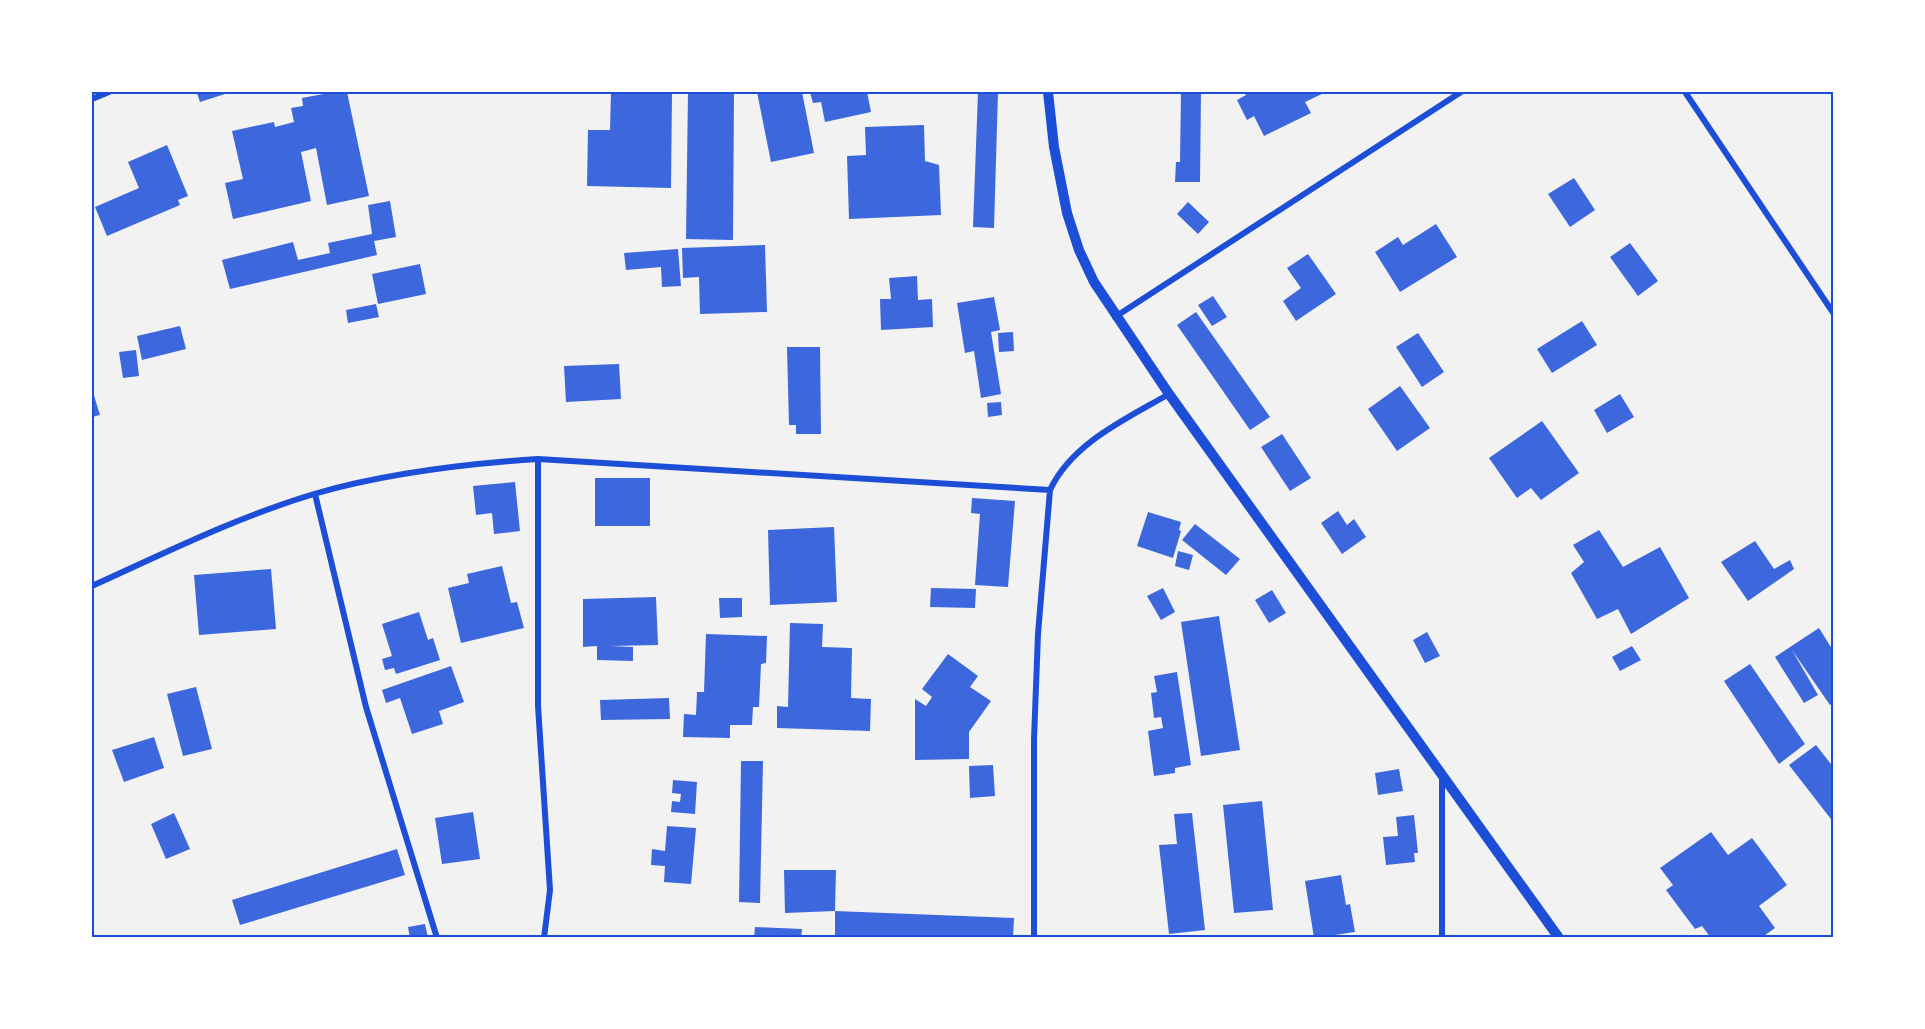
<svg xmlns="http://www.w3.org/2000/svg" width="1925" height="1029" font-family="Merriweather,serif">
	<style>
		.building { fill: #3d67dc }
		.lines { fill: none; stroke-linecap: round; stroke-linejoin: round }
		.minor { stroke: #1d4ed8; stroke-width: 6 }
		.tertiary { stroke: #1d4ed8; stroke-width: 10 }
		.neatline { fill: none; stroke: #1d4ed8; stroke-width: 2 }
	</style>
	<rect width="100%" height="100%" fill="#f2f2f2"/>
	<path class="building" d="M 201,92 L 224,92 L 225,94 L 200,102 L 197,93 Z
		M 334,92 L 347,92 L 369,196 L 327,205 L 316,148 L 301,152 L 311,201 L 233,219 L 225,183 L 243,179 L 232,131 L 274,122 L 275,127 L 294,122 L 291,108 L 303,106 L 302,98 Z
		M 611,92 L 672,92 L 671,188 L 587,186 L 588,130 L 610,130 Z
		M 688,92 L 734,92 L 733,240 L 686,239 Z
		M 757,92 L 802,92 L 814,153 L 771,162 Z
		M 810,92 L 867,92 L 871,112 L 825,122 L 821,102 L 813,103 Z
		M 978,92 L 998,92 L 994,228 L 973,227 Z
		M 1181,92 L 1201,92 L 1200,182 L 1175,182 L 1176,162 L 1180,162 Z
		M 1244,92 L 1326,92 L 1305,102 L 1311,113 L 1264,136 L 1254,116 L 1247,120 L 1237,100 L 1246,95 Z
		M 924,125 L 925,161 L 939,165 L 941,215 L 849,219 L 847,156 L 866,155 L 865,127 Z
		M 167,145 L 188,196 L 178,200 L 180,205 L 107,236 L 95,207 L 139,188 L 128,162 Z
		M 1574,178 L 1595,210 L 1570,227 L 1548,194 Z
		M 390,201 L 396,237 L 374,241 L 377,255 L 230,289 L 222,260 L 293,242 L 298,260 L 330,253 L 328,243 L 372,234 L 368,205 Z
		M 1188,202 L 1209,222 L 1198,234 L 1177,214 Z
		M 1436,224 L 1457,257 L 1400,292 L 1375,252 L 1398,237 L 1403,245 Z
		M 1630,243 L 1658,281 L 1638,296 L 1610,257 Z
		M 765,245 L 767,312 L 700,314 L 699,277 L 683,278 L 682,248 Z
		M 678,249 L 681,286 L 662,287 L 661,267 L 626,270 L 624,253 Z
		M 1308,254 L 1336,294 L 1296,321 L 1283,301 L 1301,288 L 1287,268 Z
		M 420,264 L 426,294 L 378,304 L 372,274 Z
		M 917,276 L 918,300 L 932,299 L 933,327 L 881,330 L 880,299 L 891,299 L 889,278 Z
		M 1213,296 L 1227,317 L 1212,326 L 1198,305 Z
		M 994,297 L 1000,330 L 991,332 L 1001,394 L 981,398 L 974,351 L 965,353 L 957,303 Z
		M 376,304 L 379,317 L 348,323 L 346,310 Z
		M 1196,312 L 1270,417 L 1250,430 L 1177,325 Z
		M 1582,321 L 1597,345 L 1552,373 L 1537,349 Z
		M 180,326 L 186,349 L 142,360 L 137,336 Z
		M 1013,332 L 1014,351 L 999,352 L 998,333 Z
		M 1418,333 L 1444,372 L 1422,387 L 1396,347 Z
		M 787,347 L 820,347 L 821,434 L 796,434 L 796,425 L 789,425 Z
		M 136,350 L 139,376 L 123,378 L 119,352 Z
		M 619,364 L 621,399 L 566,402 L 564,366 Z
		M 1400,386 L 1430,428 L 1397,451 L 1368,409 Z
		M 92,389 L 100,415 L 92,417 Z
		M 1620,394 L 1634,417 L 1607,433 L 1594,410 Z
		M 1001,402 L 1002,415 L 988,417 L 987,403 Z
		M 1542,421 L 1579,473 L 1541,500 L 1531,488 L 1517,498 L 1489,458 Z
		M 1282,434 L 1311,478 L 1290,491 L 1261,447 Z
		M 595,478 L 650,478 L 650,526 L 595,526 Z
		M 515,482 L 520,531 L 494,534 L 492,513 L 476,515 L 473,486 Z
		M 972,498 L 1015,501 L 1008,587 L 975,585 L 980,514 L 971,513 Z
		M 1338,511 L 1347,525 L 1354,519 L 1366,537 L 1342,554 L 1321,523 Z
		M 1148,512 L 1181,522 L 1179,530 L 1181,531 L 1173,558 L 1137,546 Z
		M 1195,524 L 1240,559 L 1226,575 L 1182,540 Z
		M 834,527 L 837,602 L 770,605 L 768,530 Z
		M 1599,530 L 1623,567 L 1660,547 L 1689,598 L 1631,634 L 1618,609 L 1597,619 L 1571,573 L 1584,562 L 1573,545 Z
		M 1755,541 L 1774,569 L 1790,560 L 1794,569 L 1748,601 L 1721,562 Z
		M 1178,551 L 1193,555 L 1189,570 L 1175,566 Z
		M 502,566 L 511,603 L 517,602 L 524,628 L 461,643 L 448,588 L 469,583 L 467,574 Z
		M 271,569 L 276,629 L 199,635 L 194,575 Z
		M 931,588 L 976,589 L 975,608 L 930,607 Z
		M 1163,588 L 1175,612 L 1161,620 L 1147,596 Z
		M 1272,590 L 1286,613 L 1269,623 L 1255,600 Z
		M 656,597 L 658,645 L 611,646 L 633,647 L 633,661 L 597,660 L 597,646 L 583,647 L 583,599 Z
		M 719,598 L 742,598 L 742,617 L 720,618 Z
		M 419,612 L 428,640 L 433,638 L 440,660 L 396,674 L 394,668 L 385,670 L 382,659 L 392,656 L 382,624 Z
		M 1219,616 L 1240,750 L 1201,756 L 1181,622 Z
		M 790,623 L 823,624 L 822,647 L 852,648 L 851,698 L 871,699 L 870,731 L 777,728 L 777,706 L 788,707 Z
		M 1819,628 L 1834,652 L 1834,702 L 1830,705 L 1792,650 L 1818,695 L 1804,703 L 1775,657 Z
		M 1427,632 L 1440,656 L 1425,663 L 1413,640 Z
		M 706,634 L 767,636 L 766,663 L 761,664 L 759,707 L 753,707 L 752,725 L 730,725 L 730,738 L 683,737 L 684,714 L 696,715 L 697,692 L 704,692 Z
		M 1632,646 L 1641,660 L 1620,671 L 1612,657 Z
		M 948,654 L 978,676 L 970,687 L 991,701 L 969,732 L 969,759 L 915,760 L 915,699 L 926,706 L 932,697 L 922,689 Z
		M 1750,664 L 1805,744 L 1779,764 L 1724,681 Z
		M 451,666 L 464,702 L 439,711 L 443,724 L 412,734 L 400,698 L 386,703 L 382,690 Z
		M 1177,672 L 1191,765 L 1175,768 L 1175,773 L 1154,776 L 1148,731 L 1163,728 L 1161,717 L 1154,718 L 1151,693 L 1157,692 L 1154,676 Z
		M 196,687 L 212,749 L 183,756 L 167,694 Z
		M 669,698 L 670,719 L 601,720 L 600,700 Z
		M 154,737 L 164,768 L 124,782 L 112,750 Z
		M 1816,745 L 1834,768 L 1834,823 L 1789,765 Z
		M 741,761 L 763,761 L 760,903 L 739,902 Z
		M 993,765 L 995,796 L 970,798 L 969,766 Z
		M 1399,769 L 1403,791 L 1378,795 L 1375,773 Z
		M 673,780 L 697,782 L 695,814 L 671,812 L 672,801 L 680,802 L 681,794 L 672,793 Z
		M 1262,801 L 1273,910 L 1234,913 L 1223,805 Z
		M 473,812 L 480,859 L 442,864 L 435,818 Z
		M 174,813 L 190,849 L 166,859 L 151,824 Z
		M 1192,813 L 1205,930 L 1169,934 L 1159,845 L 1177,844 L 1174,814 Z
		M 1414,815 L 1418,853 L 1414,853 L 1415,862 L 1386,865 L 1383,837 L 1398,836 L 1396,817 Z
		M 667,826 L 696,828 L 691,884 L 664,882 L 665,866 L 651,865 L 652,849 L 665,851 Z
		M 1711,832 L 1728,855 L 1752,838 L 1787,885 L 1759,906 L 1775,928 L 1761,938 L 1711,938 L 1702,926 L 1695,929 L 1666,890 L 1673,885 L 1660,868 Z
		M 397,849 L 405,875 L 240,925 L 232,900 Z
		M 784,870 L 836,870 L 835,911 L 785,913 Z
		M 1341,875 L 1346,905 L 1350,904 L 1355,932 L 1314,938 L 1305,881 Z
		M 835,911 L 1014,918 L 1013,938 L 835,938 Z
		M 425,924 L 428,938 L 410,938 L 408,927 Z
		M 755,927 L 802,929 L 801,938 L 754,938 Z"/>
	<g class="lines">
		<path class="minor" d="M 1685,92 L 1834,314
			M 92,99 L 109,92
			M 1115,317 L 1461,92
			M 538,459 L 538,706 L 550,890 L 544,938
			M 315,494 L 366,707 L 437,938
			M 92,586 C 165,553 237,517 314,494 C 386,473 464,464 538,459 L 1050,490
			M 1442,776 L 1442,938
			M 1034,938 L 1034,739 L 1038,634 L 1050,490 C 1072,443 1126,419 1169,394"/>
		<path class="tertiary" d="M 1048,92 L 1054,147 L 1067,213 L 1079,250 L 1094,282 L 1169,394 L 1559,938"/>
	</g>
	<rect width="1925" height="1029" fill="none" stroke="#ffffff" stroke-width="186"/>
	<rect x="93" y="93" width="1739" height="843" class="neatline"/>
</svg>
